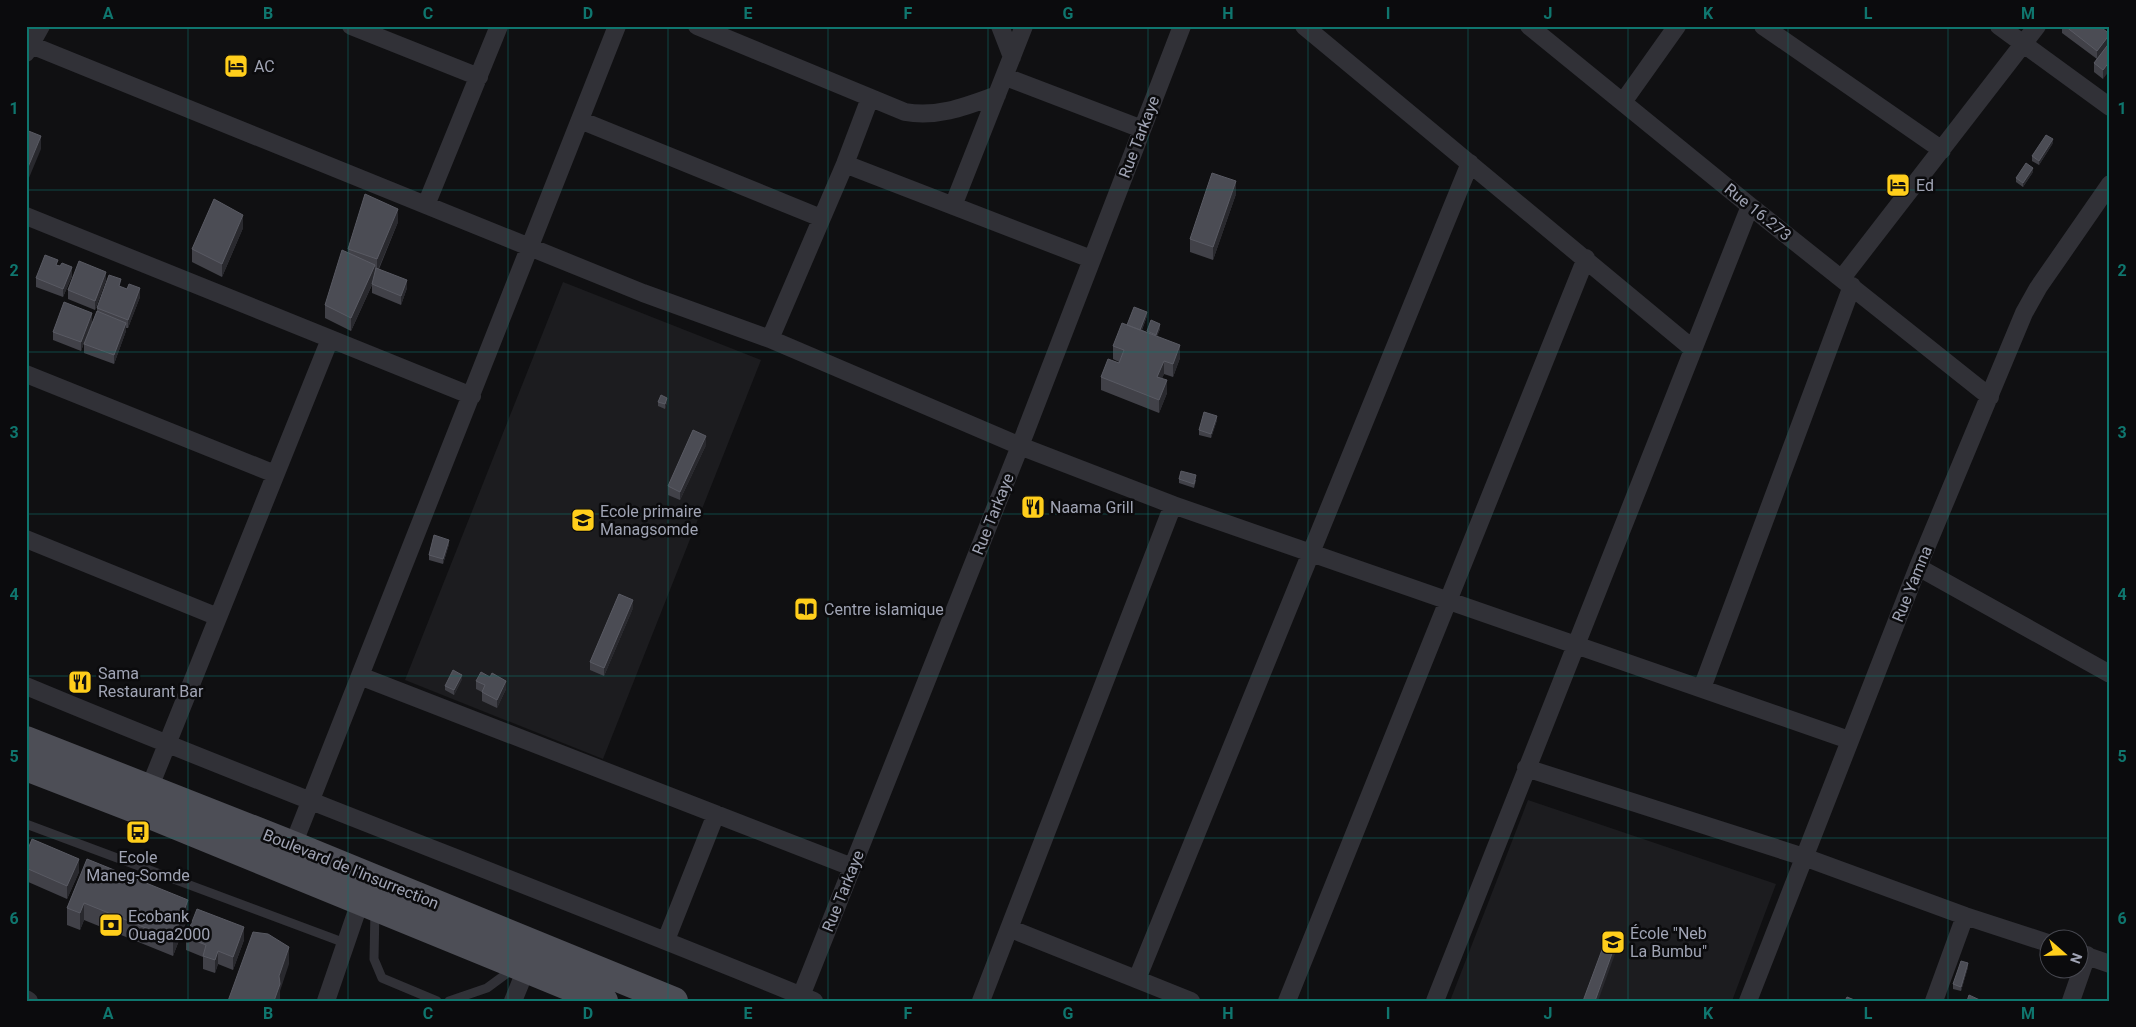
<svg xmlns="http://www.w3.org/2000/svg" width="2136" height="1027" font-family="Roboto,sans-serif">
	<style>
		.built { fill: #1c1c1f }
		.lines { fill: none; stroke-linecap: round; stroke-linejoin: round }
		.lane { stroke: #313137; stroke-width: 9 }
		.street { stroke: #313137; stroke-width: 18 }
		.primary { stroke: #4d4e56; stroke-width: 28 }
		.wall { fill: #414148 }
		.shaded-wall { fill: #29292e }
		.building { fill: #4b4c54; stroke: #595a63 }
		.grid { fill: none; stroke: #0f766e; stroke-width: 1; stroke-opacity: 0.55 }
		.labels { text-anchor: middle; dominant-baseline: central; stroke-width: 5; stroke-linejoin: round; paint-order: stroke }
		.poi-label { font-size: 16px; fill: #a0a4b4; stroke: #0b0b0d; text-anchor: start }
		.street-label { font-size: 16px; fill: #a0a4b4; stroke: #0b0b0d }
		.neatline { fill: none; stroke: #0f766e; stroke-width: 2 }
		.grid-label { font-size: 16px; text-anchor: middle; font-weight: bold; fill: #0f766e }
	</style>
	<rect width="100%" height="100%" fill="#101012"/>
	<path class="built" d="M 563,282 L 761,360 L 603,759 L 405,680 Z
		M 1528,800 L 1776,884 L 1732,1001 L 1450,1001 Z"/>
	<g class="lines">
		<path class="lane" d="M 26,824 L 345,943
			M 375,910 L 374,959 L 382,978 L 437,1001
			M 449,1001 L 487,988 L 513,969"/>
		<path class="street" d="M 351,26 L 479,77
			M 697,26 L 905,112 C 938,118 967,106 997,95
			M 1000,26 L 1012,57
			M 1304,26 L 1693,349
			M 1529,26 L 1750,206 L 1990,397
			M 1763,26 L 1942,150
			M 1999,26 L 2110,107
			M 26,43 L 643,293 L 770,339 L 1020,446 L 1173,505 L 1849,740
			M 26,53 L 41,26
			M 1006,77 L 1142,129
			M 1623,102 L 1677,26
			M 580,120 L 821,218
			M 845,164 L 1091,259
			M 426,205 L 499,26
			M 953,206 L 1024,26
			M 26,216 L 472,396
			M 1842,278 L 2037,26
			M 770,339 L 845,164 L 870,98
			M 26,374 L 275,474
			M 26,539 L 218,617
			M 1918,567 L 2110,674
			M 360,676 L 852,867
			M 26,686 C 287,795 552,893 814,1001
			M 1702,688 L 1852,286
			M 1526,768 L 1804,857 L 1965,916 L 2048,943
			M 149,789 L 330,339
			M 293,845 L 617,26
			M 1011,929 L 1191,1001
			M 666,940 L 716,814
			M 2078,953 L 2110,964
			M 1137,979 L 1470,163
			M 26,999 L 29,1001
			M 326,1001 L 363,893
			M 513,1001 L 526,969
			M 799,1001 L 1020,446 L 1182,26
			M 981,1001 L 1173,505
			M 1287,1001 L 1586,258
			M 1435,1001 L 1750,206
			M 1748,1001 L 1918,567 L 2024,313 L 2038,288 L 2110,184
			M 1934,1001 L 1965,916
			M 2071,1001 L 2087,955"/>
		<path class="primary" d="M 26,740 L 293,845 L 674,1001
			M 26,767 L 150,815 L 604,1001"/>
	</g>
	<path class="wall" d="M 2062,26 L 2099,26 L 2110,43 L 2103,79 L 2094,72 L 2094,63 L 2097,59 L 2062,33 Z
		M 2053,143 L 2039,165 L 2032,161 L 2032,156 Z
		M 2033,172 L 2023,187 L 2016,182 L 2016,178 Z
		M 1236,194 L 1213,260 L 1190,252 L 1190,239 Z
		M 398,222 L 379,269 L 407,288 L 401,305 L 372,293 L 372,285 L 351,331 L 325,318 L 325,305 L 348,253 L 348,249 Z
		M 243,228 L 222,277 L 192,262 L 192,249 Z
		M 58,266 L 60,266 L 72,276 L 63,297 L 36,287 L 36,278 Z
		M 106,280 L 95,310 L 68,299 L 68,290 Z
		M 121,287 L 140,297 L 128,328 L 126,328 L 126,331 L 114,364 L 84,353 L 84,344 L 97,311 L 97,308 Z
		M 1147,316 L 1142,330 L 1147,332 L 1147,331 L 1160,329 L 1157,336 L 1180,358 L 1173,377 L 1164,374 L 1162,378 L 1167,393 L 1159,413 L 1101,390 L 1101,377 L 1119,362 L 1113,359 L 1113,346 L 1127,325 Z
		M 92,322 L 81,351 L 53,340 L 53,332 Z
		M 658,402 L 667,402 L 665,409 L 658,406 Z
		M 1217,420 L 1211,438 L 1199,435 L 1199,430 Z
		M 706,445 L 680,500 L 668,495 L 668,486 Z
		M 1179,479 L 1196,480 L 1194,488 L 1179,483 Z
		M 449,544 L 443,564 L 429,560 L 429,555 Z
		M 633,608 L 604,676 L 590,670 L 590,662 Z
		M 462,679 L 454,695 L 445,690 L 445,686 Z
		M 476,681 L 506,689 L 497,708 L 482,701 L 482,692 L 476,689 Z
		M 26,854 L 79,872 L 67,899 L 26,881 Z
		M 87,859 L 188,917 L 173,956 L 84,920 L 80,930 L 67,925 L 67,908 Z
		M 186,937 L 244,940 L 233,970 L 218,964 L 215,973 L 203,969 L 203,957 L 186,950 Z
		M 1968,967 L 1961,991 L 1953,989 L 1953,984 Z"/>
	<path class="shaded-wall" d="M 2110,34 L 2110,43 L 2097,59 L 2097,51 Z
		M 2110,61 L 2110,70 L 2103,79 L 2103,70 Z
		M 41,136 L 41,149 L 26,185 L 26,172 Z
		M 2053,139 L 2053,143 L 2039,165 L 2039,161 Z
		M 2033,168 L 2033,172 L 2023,187 L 2023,183 Z
		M 1236,181 L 1236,194 L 1213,260 L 1213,247 Z
		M 398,209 L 398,222 L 377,272 L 377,259 Z
		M 243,215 L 243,228 L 222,277 L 222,264 Z
		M 375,265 L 375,278 L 351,331 L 351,318 Z
		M 72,267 L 72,276 L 63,297 L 63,289 Z
		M 106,272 L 106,280 L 95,310 L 95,301 Z
		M 407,280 L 407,288 L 401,305 L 401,296 Z
		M 140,288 L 140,297 L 128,328 L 128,320 Z
		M 1147,312 L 1147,316 L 1139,337 L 1139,333 Z
		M 92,313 L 92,322 L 81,351 L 81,342 Z
		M 126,323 L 126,331 L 114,364 L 114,355 Z
		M 1160,324 L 1160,329 L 1156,339 L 1156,335 Z
		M 1180,345 L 1180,358 L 1173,377 L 1173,364 Z
		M 1164,361 L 1164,374 L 1157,390 L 1157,377 Z
		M 1167,380 L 1167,393 L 1159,413 L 1159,400 Z
		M 667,398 L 667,402 L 665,409 L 665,404 Z
		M 1217,416 L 1217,420 L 1211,438 L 1211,434 Z
		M 706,436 L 706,445 L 680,500 L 680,492 Z
		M 449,540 L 449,544 L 443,564 L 443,559 Z
		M 633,600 L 633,608 L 604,676 L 604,668 Z
		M 462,675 L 462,679 L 454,695 L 454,690 Z
		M 506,681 L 506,689 L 497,708 L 497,700 Z
		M 79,859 L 79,872 L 67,899 L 67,886 Z
		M 188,900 L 188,917 L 173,956 L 173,939 Z
		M 84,903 L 84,920 L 80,930 L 80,913 Z
		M 244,927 L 244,940 L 233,970 L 233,957 Z
		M 1619,934 L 1619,943 L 1598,1001 L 1595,1001 Z
		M 289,947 L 289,964 L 280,991 L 280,1001 L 274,1001 L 279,976 Z
		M 218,951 L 218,964 L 215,973 L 215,960 Z
		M 1968,963 L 1968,967 L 1961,991 L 1961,987 Z"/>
	<path class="building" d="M 2065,26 L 2099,26 L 2110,34 L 2097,51 Z
		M 2110,42 L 2110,61 L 2103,70 L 2094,63 Z
		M 26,130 L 41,136 L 26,172 Z
		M 2046,135 L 2053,139 L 2039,161 L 2032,156 Z
		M 2026,163 L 2033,168 L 2023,183 L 2016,178 Z
		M 1212,173 L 1236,181 L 1213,247 L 1190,239 Z
		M 365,194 L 398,209 L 377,259 L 348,249 Z
		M 214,199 L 243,215 L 222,264 L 192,249 Z
		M 342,250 L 375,265 L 351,318 L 325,305 Z
		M 45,255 L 58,260 L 56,265 L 60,266 L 62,263 L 72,267 L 63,289 L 36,278 Z
		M 79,261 L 106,272 L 95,301 L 68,290 Z
		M 376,268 L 407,280 L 401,296 L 372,284 Z
		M 109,275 L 121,279 L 119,286 L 127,289 L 129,284 L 140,288 L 128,320 L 97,308 Z
		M 64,302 L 92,313 L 81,342 L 53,332 Z
		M 1134,307 L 1147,312 L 1140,330 L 1127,325 Z
		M 97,311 L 126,323 L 114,355 L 84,344 Z
		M 1151,320 L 1160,324 L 1156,335 L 1147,331 Z
		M 1122,323 L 1180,345 L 1173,364 L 1164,361 L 1157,377 L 1167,380 L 1159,400 L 1101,377 L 1108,359 L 1119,363 L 1124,350 L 1113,346 Z
		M 661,395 L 667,398 L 665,404 L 658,402 Z
		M 1204,412 L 1217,416 L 1211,434 L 1199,430 Z
		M 693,430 L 706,436 L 680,492 L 668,486 Z
		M 1181,471 L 1196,475 L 1194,484 L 1179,479 Z
		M 434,535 L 449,540 L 443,559 L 429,555 Z
		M 619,594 L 633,600 L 604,668 L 590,662 Z
		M 453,670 L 462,675 L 454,690 L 445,686 Z
		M 481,672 L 490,677 L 492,673 L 506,681 L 497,700 L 482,692 L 485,685 L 476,681 Z
		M 32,839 L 79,859 L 67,886 L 26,868 L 26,854 Z
		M 87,859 L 188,900 L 173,939 L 84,903 L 80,913 L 67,908 Z
		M 197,909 L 244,927 L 233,957 L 218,951 L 215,960 L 203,956 L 206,945 L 186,937 Z
		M 1609,931 L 1619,934 L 1595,1001 L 1583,1001 Z
		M 253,932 L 268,934 L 289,947 L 279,976 L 280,984 L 274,1001 L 228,1001 Z
		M 1961,961 L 1968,963 L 1961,987 L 1953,984 Z
		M 1969,995 L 1982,1001 L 1967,1001 Z
		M 1847,997 L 1857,1001 L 1845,1001 Z"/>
	<path class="grid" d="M 188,26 L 188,1001M 348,26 L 348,1001M 508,26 L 508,1001M 668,26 L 668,1001M 828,26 L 828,1001M 988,26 L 988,1001M 1148,26 L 1148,1001M 1308,26 L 1308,1001M 1468,26 L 1468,1001M 1628,26 L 1628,1001M 1788,26 L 1788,1001M 1948,26 L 1948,1001M 26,190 L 2110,190M 26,352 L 2110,352M 26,514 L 2110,514M 26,676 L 2110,676M 26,838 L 2110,838"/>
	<defs>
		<g id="hotel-square" transform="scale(1.25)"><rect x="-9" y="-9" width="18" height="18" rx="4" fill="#ffce1b" stroke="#0b0b0d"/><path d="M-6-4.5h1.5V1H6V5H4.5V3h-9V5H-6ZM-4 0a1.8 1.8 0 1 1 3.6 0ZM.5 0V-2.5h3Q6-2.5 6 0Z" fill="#111"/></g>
		<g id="restaurant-square" transform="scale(1.25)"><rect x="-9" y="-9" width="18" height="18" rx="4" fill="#ffce1b" stroke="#0b0b0d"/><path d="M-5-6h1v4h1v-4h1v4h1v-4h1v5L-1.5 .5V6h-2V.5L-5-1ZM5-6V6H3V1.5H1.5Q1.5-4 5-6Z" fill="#111"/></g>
		<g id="school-square" transform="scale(1.25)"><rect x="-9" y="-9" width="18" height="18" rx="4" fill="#ffce1b" stroke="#0b0b0d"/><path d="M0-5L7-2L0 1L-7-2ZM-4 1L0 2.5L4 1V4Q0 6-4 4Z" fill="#111"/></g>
		<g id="library-square" transform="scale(1.25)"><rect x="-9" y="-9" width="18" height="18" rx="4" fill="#ffce1b" stroke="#0b0b0d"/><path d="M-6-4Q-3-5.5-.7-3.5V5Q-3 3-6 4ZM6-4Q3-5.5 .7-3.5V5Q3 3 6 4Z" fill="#111"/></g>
		<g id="bus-square" transform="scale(1.25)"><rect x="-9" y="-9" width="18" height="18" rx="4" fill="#ffce1b" stroke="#0b0b0d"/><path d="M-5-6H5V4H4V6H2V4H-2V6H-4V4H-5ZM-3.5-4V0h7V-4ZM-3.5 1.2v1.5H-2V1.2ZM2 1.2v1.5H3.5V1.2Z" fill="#111"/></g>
		<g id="bank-square" transform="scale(1.25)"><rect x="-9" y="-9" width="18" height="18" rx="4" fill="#ffce1b" stroke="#0b0b0d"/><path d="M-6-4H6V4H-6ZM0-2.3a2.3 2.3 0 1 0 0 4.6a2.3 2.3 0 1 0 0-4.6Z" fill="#111"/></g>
	</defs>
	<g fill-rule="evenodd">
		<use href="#hotel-square" x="236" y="66"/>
		<use href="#hotel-square" x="1898" y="185"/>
		<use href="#restaurant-square" x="1033" y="507"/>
		<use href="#school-square" x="583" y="520"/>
		<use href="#library-square" x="806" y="609"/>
		<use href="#restaurant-square" x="80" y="682"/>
		<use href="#bus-square" x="138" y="832"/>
		<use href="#bank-square" x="111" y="925"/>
		<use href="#school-square" x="1613" y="942"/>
	</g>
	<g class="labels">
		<g class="poi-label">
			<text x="254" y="66">AC</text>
			<text x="1916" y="185">Ed</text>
			<text x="1050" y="507">Naama Grill</text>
			<text x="600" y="511">Ecole primaire<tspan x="600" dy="18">Managsomde</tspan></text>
			<text x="824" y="609">Centre islamique</text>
			<text x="98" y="673">Sama<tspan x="98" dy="18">Restaurant Bar</tspan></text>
			<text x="138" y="857" text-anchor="middle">Ecole<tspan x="138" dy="18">Maneg-Somde</tspan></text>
			<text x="128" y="916">Ecobank<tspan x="128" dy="18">Ouaga2000</tspan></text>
			<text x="1630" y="933">École "Neb<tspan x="1630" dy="18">La Bumbu"</tspan></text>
		</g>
		<g class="street-label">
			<text transform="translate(1139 137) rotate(-69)">Rue Tarkaye</text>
			<text transform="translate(1758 212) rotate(39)">Rue 16.273</text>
			<text transform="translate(993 514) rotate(-68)">Rue Tarkaye</text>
			<text transform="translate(1912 584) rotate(-68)">Rue Yamna</text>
			<text transform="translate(351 869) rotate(22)">Boulevard de l'Insurrection</text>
			<text transform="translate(843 891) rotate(-68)">Rue Tarkaye</text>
		</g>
	</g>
	<rect width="2136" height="1027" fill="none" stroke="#0b0b0d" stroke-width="55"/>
	<g transform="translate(2064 954) rotate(110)"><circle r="24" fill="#0b0b0d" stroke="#474850"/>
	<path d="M0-4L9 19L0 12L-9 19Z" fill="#ffce1b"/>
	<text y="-8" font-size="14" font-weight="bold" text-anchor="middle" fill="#a0a4b4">N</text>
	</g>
	<rect x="28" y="28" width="2080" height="972" class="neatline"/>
	<g class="grid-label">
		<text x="108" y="19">A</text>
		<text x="268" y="19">B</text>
		<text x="428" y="19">C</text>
		<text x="588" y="19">D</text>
		<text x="748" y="19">E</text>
		<text x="908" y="19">F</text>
		<text x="1068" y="19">G</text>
		<text x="1228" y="19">H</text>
		<text x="1388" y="19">I</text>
		<text x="1548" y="19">J</text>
		<text x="1708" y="19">K</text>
		<text x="1868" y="19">L</text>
		<text x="2028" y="19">M</text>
		<text x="14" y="114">1</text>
		<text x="2122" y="114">1</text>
		<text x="14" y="276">2</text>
		<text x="2122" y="276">2</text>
		<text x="14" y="438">3</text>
		<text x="2122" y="438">3</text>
		<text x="14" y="600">4</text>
		<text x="2122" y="600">4</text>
		<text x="14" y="762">5</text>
		<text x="2122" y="762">5</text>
		<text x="14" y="924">6</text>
		<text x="2122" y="924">6</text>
		<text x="108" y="1019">A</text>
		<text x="268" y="1019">B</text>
		<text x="428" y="1019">C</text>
		<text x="588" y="1019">D</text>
		<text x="748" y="1019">E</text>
		<text x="908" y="1019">F</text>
		<text x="1068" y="1019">G</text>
		<text x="1228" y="1019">H</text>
		<text x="1388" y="1019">I</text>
		<text x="1548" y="1019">J</text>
		<text x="1708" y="1019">K</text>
		<text x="1868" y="1019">L</text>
		<text x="2028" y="1019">M</text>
	</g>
</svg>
